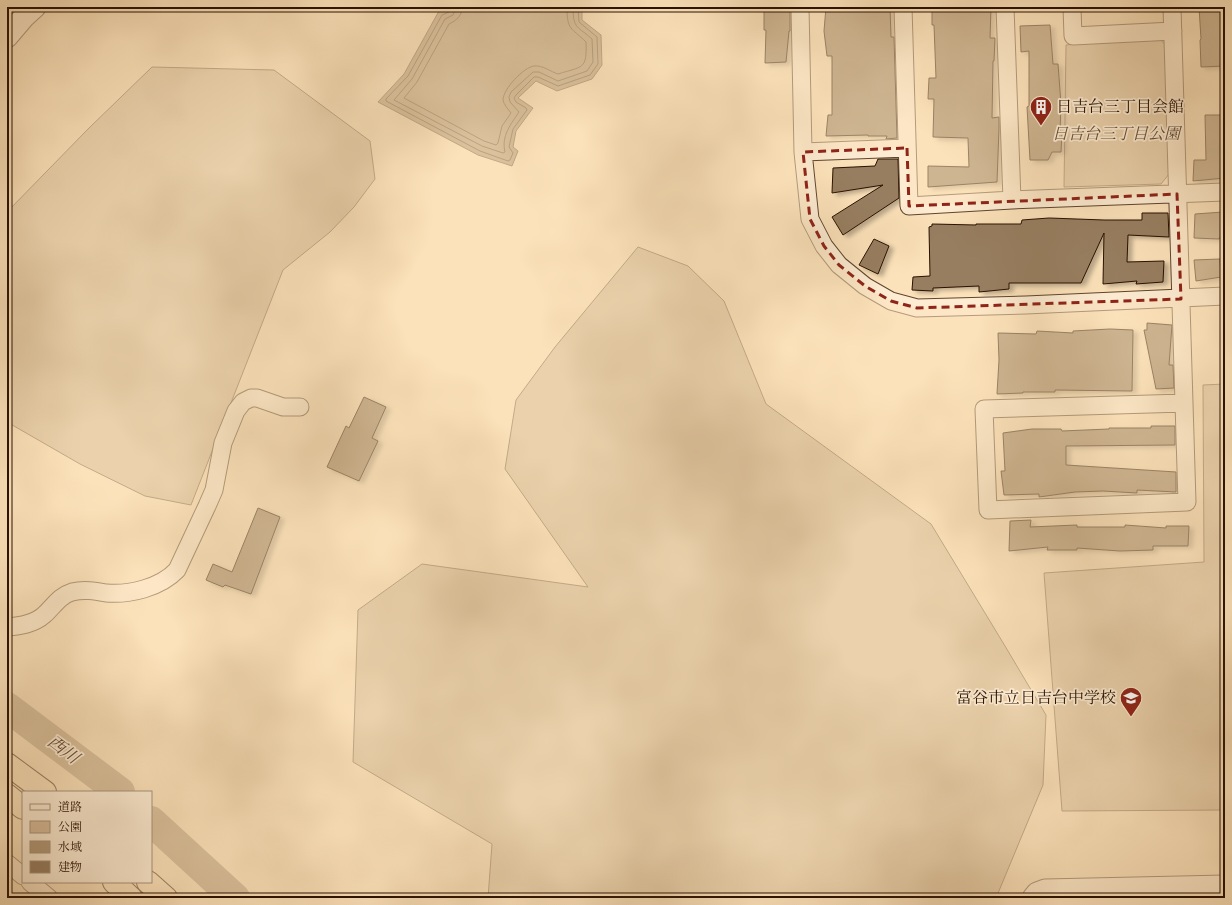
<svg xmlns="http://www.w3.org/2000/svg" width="1232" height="905" font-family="'IM FELL DW Pica','Noto Serif JP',serif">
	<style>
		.green { fill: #d8be9b; stroke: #80684e }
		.water { fill: #b49b7b; stroke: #7c644a }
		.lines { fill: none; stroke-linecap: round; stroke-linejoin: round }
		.shore { stroke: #6e563e; stroke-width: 1 }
		.river { stroke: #b49b7b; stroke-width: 30 }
		.building { fill: #977e61; stroke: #291101; filter: url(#shadow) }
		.minor-casing { stroke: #5e452f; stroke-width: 19 }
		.tertiary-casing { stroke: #5e452f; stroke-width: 23 }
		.trunk-casing { stroke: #291101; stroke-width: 24 }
		.minor { stroke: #fdecd2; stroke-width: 17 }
		.tertiary { stroke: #fdecd2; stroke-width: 21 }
		.trunk { stroke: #fce2ba; stroke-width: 22 }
		.marked { fill: none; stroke: #8f2418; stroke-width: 3; stroke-dasharray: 8 5; stroke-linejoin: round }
		.labels { text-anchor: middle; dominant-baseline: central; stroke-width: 3.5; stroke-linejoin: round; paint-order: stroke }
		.poi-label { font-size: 16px; fill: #291101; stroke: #fdecd2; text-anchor: start }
		.park-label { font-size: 16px; font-style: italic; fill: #664e37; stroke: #fdecd2 }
		.water-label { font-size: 17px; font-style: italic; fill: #684f38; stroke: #fdecd2 }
	</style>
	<defs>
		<filter id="shadow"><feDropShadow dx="4.5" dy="2.5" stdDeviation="2" flood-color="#0004"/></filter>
	</defs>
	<rect width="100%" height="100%" fill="#fce2ba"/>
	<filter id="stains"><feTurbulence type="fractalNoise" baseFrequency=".005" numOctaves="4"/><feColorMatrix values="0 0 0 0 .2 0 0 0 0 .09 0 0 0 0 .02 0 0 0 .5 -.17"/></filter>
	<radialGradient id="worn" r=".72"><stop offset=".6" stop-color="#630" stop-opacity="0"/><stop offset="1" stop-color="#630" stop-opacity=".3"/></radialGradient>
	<path class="green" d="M 1157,37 L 1166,45 L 1169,174 L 1161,184 L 1064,187 L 1066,45 Z
		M 152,67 L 274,70 L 370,141 L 375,179 L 354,207 L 330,232 L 283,270 L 191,505 L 145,496 L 80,464 L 7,422 L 7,212 L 88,129 Z
		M 638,247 L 688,266 L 724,301 L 766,404 L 931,524 L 1005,646 L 1046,715 L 1043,785 L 996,898 L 488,898 L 492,844 L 353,762 L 358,610 L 422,564 L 588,587 L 505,469 L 516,400 L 555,347 Z
		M 1225,384 L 1225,810 L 1062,811 L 1044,573 L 1204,562 L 1203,385 Z"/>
	<path class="water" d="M 452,7 L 582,7 L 582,20 L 601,35 L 602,65 L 592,79 L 557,91 L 536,81 L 518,98 L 533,108 L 516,131 L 513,147 L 518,151 L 512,166 L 478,155 L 378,102 L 404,74 L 439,11 Z"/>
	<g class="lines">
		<path class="shore" d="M 451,7 L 449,12 L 442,15 L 408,76 L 386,99 L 386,101 L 480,151 L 508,161 L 510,160 L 513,153 L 509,147 L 513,129 L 527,110 L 526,108 L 516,102 L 514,98 L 516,95 L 534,77 L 538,77 L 558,86 L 590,75 L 598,64 L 597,37 L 579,22 L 578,7
			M 456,7 L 453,15 L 445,19 L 412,79 L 394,100 L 482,146 L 503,153 L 505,152 C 501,136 511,124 519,112 L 510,102 L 509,97 L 511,92 L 533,72 L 539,72 L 558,81 L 587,71 L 593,62 L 592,39 C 578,26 573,30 573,7
			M 462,7 C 462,16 457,20 449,24 L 417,82 L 404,98 L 484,141 L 496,145 L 498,143 L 502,126 L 511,113 C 508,109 504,105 503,100 C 503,89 524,67 534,66 C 543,65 551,72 558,74 C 583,66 587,70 586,42 C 571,27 567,31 567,7"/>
		<path class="river" d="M 7,707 L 120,792
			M 151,821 L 235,898"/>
	</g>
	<path class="building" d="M 764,7 L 790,7 L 790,31 L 789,31 L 786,62 L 765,63 L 766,30 L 764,30 Z
		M 826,7 L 890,7 L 891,37 L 894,37 L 897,138 L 886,139 L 887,136 L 868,136 L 868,135 L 826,136 L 828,115 L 832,115 L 832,56 L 827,56 L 824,31 Z
		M 932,7 L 991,7 L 990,38 L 995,38 L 994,61 L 993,61 L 992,118 L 999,117 L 999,128 L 997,182 L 928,187 L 928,166 L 969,167 L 968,138 L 933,137 L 934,99 L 928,99 L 929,78 L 936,78 L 934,25 L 932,25 Z
		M 1199,7 L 1225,7 L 1225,66 L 1201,67 L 1200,40 L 1201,39 Z
		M 1050,25 L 1053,64 L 1058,64 L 1061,104 L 1060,132 L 1062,132 L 1061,152 L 1052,152 L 1048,160 L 1030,160 L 1027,107 L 1029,106 L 1029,51 L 1021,52 L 1020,26 Z
		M 1205,115 L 1225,115 L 1225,178 L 1193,181 L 1194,160 L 1206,160 Z
		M 878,159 L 898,159 L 899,198 L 843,235 L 832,217 L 883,185 L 832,193 L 833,168 L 875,166 Z
		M 1223,212 L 1224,237 L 1219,238 L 1219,239 L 1194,238 L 1195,214 Z
		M 1142,213 L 1168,213 L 1169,237 L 1128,235 L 1127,262 L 1164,261 L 1163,282 L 1136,284 L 1137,281 L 1103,284 L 1104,233 L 1081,283 L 1009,283 L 1009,289 L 979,292 L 979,286 L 933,288 L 933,291 L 912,290 L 913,277 L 930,276 L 929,227 L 932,226 L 932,224 L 976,225 L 976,224 L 1021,224 L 1022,220 L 1049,218 L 1104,220 L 1142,220 Z
		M 874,239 L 889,246 L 878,274 L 859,265 Z
		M 1220,259 L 1221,277 L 1196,281 L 1194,260 Z
		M 1147,323 L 1172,325 L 1169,365 L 1173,365 L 1174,388 L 1156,389 L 1144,330 L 1147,330 Z
		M 1110,329 L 1133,330 L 1132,391 L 1055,390 L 1055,392 L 1023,392 L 1023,393 L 997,394 L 999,360 L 998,333 L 1036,334 L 1037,331 L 1073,333 L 1073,331 Z
		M 364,397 L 386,407 L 372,438 L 378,441 L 359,481 L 327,467 L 346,426 L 349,428 Z
		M 1151,426 L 1175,426 L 1175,445 L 1066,446 L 1066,465 L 1176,472 L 1176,492 L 1137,490 L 1137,493 L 1103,491 L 1075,492 L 1039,497 L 1039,494 L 1004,495 L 1001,471 L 1005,471 L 1003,433 L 1032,429 L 1061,429 L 1062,431 L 1109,429 L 1109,428 L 1151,428 Z
		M 258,508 L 280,517 L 251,594 L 225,585 L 223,587 L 206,580 L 213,564 L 232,572 Z
		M 1031,520 L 1030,527 L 1077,525 L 1077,527 L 1125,527 L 1125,525 L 1166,528 L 1166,526 L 1189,526 L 1188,546 L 1153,546 L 1153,550 L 1120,551 L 1077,548 L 1077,550 L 1047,550 L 1048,547 L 1009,551 L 1010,521 Z"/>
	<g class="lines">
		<g class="minor-casing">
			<path id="minor" d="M 800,7 L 803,152 L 810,219 L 824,246 L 839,265 L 865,286 L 891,301 L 917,308 L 1026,305 L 1225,296
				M 903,7 L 909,206 L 1012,200 L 1225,192
				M 1005,7 L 1012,200
				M 1072,7 L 1073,36 L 1173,31
				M 1172,7 L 1187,502 L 988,510 L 984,409 L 1184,403
				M 803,152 L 907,148
				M 7,627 C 20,626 34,624 44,615 C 54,606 59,596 72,592 C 84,589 95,591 106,593 C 129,595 160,588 177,570 L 207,506 L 214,490 L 223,443 L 236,411 L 243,402 L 251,398 L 257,398 L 283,407 L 300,407
				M 7,863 L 23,876
				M 30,882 L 49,898"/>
		</g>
		<g class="tertiary-casing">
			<path id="tertiary" d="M 7,37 L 24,17 L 35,7
				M 1033,898 L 1037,893 L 1045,890 L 1225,886"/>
		</g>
		<g class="trunk-casing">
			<path id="trunk" d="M 7,764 L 45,792
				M 7,795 L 23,808
				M 114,882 L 131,898
				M 148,882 L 166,898"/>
		</g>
		<use href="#minor" class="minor"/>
		<use href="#tertiary" class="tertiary"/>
		<use href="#trunk" class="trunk"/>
	</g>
	<path d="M0 0H1232V905H0ZM 907,148 L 909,206 L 1177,194 L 1181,299 L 917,308 L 891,301 L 865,286 L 839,265 L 824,246 L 810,219 L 803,152 Z" fill="#fce2ba" fill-opacity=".55" fill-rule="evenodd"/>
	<path class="marked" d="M 907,148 L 909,206 L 1177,194 L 1181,299 L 917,308 L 891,301 L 865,286 L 839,265 L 824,246 L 810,219 L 803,152 Z"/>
	<defs>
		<g id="building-pin" transform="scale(1.15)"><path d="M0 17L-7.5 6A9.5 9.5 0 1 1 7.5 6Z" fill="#8f2418" stroke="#fdecd2"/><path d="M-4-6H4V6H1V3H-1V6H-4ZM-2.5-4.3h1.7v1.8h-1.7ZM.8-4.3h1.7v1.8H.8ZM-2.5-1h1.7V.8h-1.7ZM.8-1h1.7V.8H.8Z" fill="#fff"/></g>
		<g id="school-pin" transform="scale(1.15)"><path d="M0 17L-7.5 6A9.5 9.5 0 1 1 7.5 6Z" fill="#8f2418" stroke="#fdecd2"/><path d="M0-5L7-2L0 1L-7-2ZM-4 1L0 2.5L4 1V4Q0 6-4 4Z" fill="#fff"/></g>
	</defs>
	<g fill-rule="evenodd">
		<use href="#building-pin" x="1041" y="107"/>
		<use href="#school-pin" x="1131" y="698"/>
	</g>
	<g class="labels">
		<g class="poi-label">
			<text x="1056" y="107">日吉台三丁目会館</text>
			<text x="1116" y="698" text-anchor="end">富谷市立日吉台中学校</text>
		</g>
		<g class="park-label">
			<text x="1116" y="134">日吉台三丁目公園</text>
		</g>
		<g class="water-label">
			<text transform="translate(63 750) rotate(37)">西川</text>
		</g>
	</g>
	<rect width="1232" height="905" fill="none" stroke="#fce2ba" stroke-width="24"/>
	<rect x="8" y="8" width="1216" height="889" fill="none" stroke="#291101" stroke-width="2"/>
	<rect x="12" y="12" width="1208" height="881" fill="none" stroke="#291101"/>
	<rect x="22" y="791" width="130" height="92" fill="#fdecd2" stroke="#a8947e"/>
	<rect x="30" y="804" width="20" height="6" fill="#fdecd2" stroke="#a8947e"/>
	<text x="58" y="811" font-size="12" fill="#291101">道路</text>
	<rect x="30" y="821" width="20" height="12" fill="#d8be9b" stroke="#a8947e"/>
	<text x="58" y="831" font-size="12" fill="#291101">公園</text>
	<rect x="30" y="841" width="20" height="12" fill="#b49b7b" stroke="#a8947e"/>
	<text x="58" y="851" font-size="12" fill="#291101">水域</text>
	<rect x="30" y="861" width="20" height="12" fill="#977e61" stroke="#a8947e"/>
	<text x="58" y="871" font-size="12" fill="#291101">建物</text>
	<rect width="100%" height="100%" filter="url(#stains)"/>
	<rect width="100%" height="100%" fill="url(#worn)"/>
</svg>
